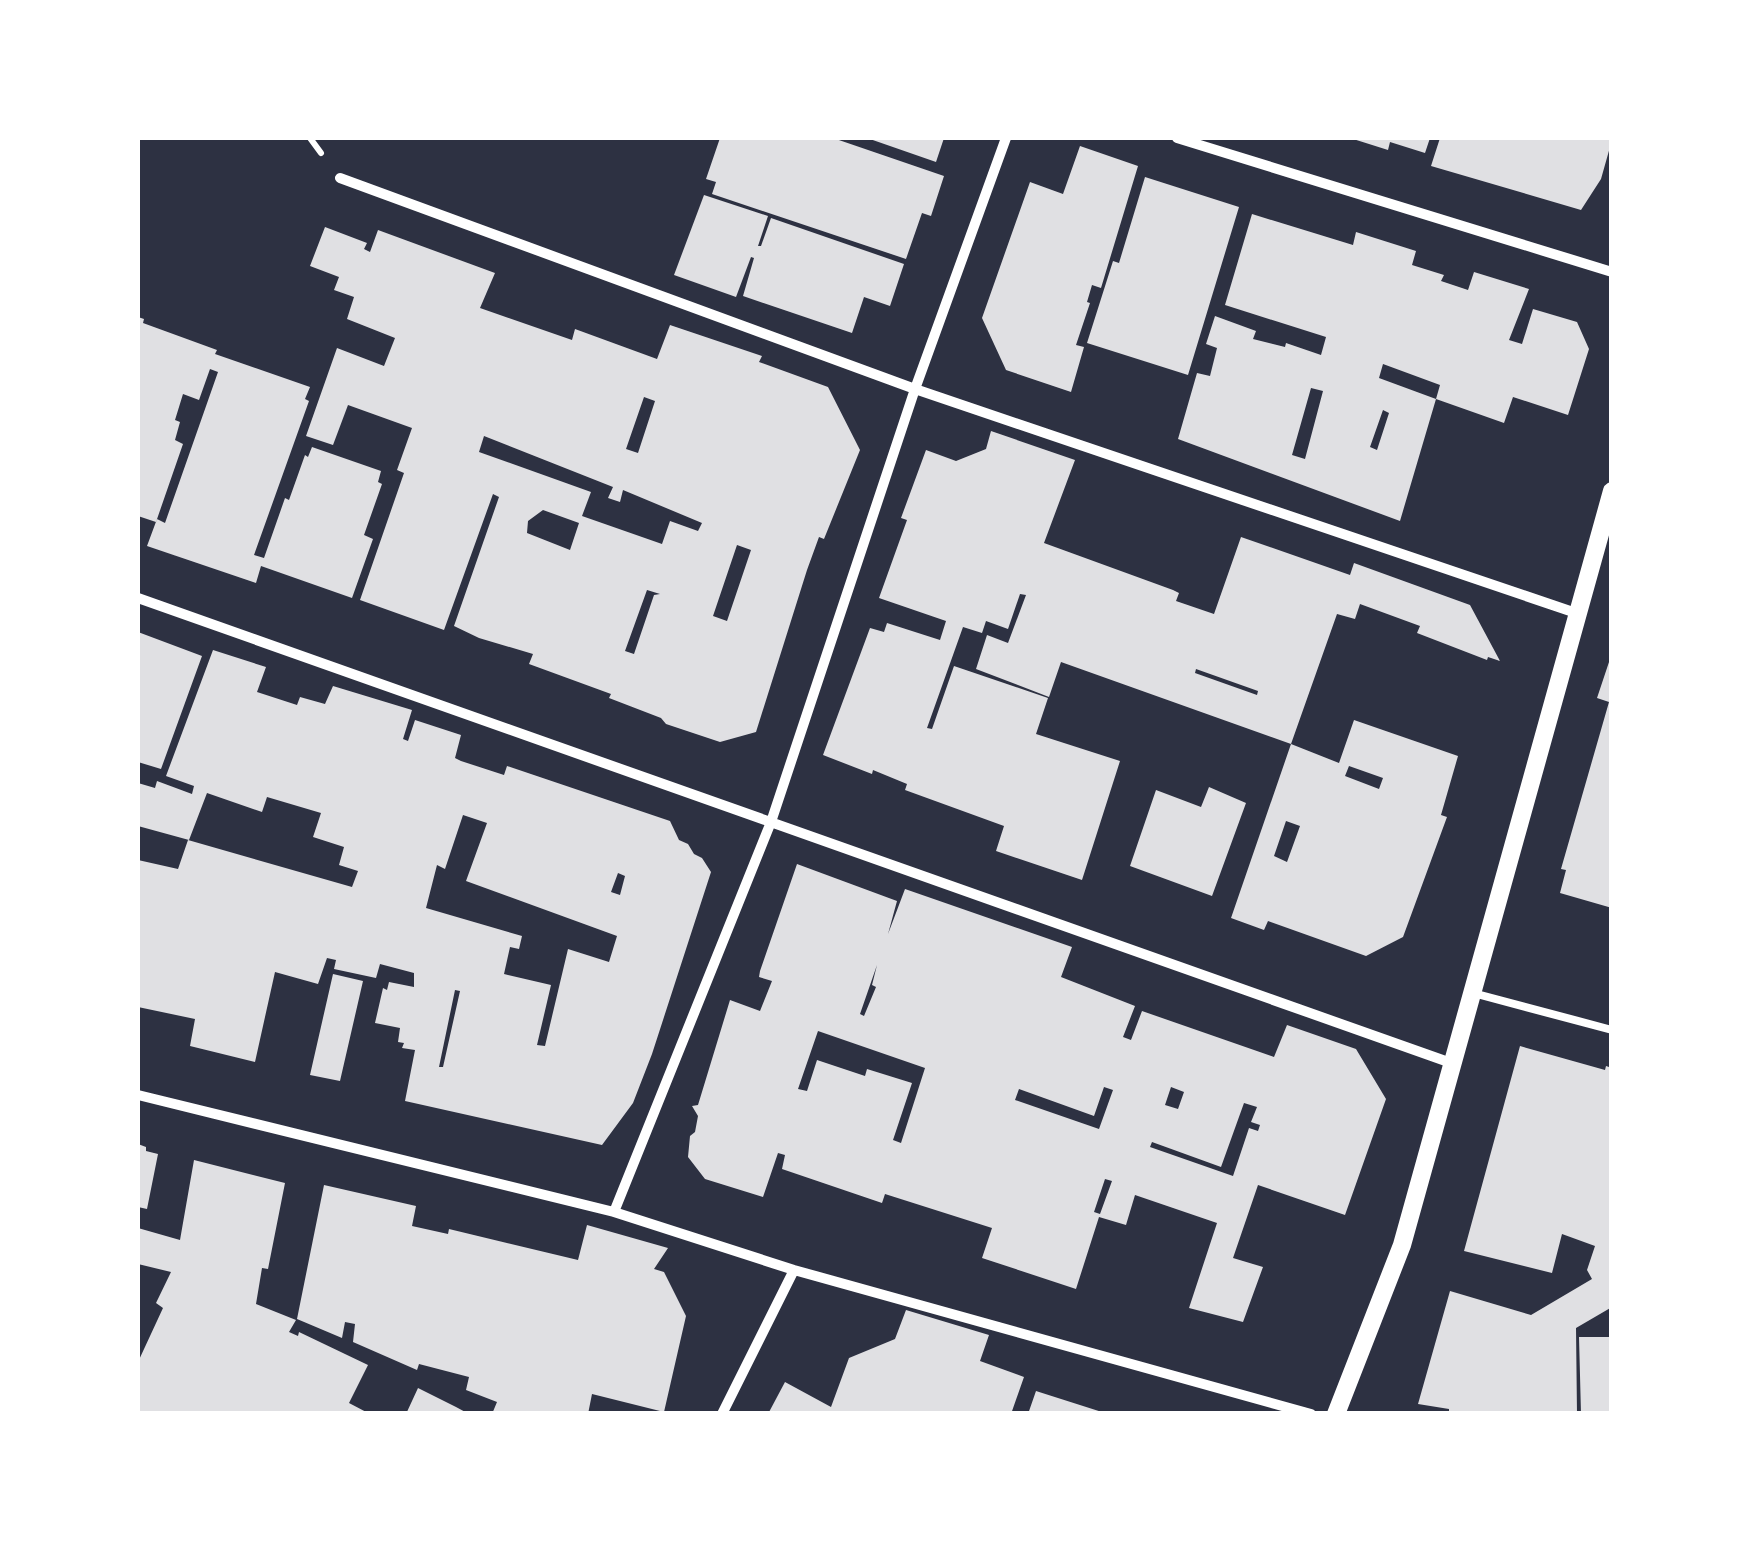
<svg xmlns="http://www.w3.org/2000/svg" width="1749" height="1551" font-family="Mulish,sans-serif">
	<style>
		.building { fill: #e0e0e3; fill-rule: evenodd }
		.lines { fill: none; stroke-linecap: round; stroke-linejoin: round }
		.path { stroke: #fff; stroke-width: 6 }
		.service { stroke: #fff; stroke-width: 8 }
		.minor { stroke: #fff; stroke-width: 10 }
		.tertiary { stroke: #fff; stroke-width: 18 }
	</style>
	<rect width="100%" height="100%" fill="#2d3142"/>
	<path class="building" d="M 720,138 L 833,138 L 944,176 L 931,216 L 922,213 L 906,259 L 712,194 L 716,182 L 706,179 Z
		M 867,138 L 944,138 L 936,162 Z
		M 1350,138 L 1430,138 L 1425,153 L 1390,142 L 1388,150 Z
		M 1440,138 L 1612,138 L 1612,140 L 1601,179 L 1581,210 L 1431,166 Z
		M 1080,146 L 1138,166 L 1101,288 L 1092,285 L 1087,302 L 1090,303 L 1076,345 L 1084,347 L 1071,392 L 1006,370 L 982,318 L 1030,182 L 1063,194 Z
		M 1145,177 L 1239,207 L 1188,375 L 1087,343 L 1113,261 L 1119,263 Z
		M 704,195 L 768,216 L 758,246 L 761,246 L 771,218 L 904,264 L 890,306 L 864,297 L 852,333 L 743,296 L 754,258 L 751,257 L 736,297 L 674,275 Z
		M 1252,214 L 1353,245 L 1356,232 L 1416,251 L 1412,265 L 1444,275 L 1441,281 L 1468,290 L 1474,272 L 1529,289 L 1509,340 L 1522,344 L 1533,309 L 1577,322 L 1589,349 L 1568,415 L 1513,397 L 1504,423 L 1436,399 L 1400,521 L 1178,439 L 1197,373 L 1210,376 L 1217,348 L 1206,344 L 1215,316 L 1256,331 L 1253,339 L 1285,347 L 1286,343 L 1321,355 L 1326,337 L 1225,305 ZM 1383,364 L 1440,385 L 1436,399 L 1379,378 ZM 1311,388 L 1323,391 L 1305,459 L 1292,455 ZM 1383,410 L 1389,413 L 1377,450 L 1370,447 Z
		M 325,227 L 367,243 L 364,249 L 370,252 L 378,230 L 495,273 L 480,308 L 572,340 L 575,329 L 657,359 L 670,325 L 762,356 L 759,362 L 828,387 L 860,450 L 824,539 L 819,537 L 807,570 L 756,732 L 720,742 L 666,724 L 661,718 L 609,698 L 611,694 L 529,664 L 533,654 L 479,638 L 454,626 L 499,497 L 493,494 L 444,630 L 360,600 L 404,473 L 397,470 L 412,428 L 348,405 L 333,445 L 306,436 L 337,348 L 384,366 L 395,338 L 347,319 L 354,297 L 334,290 L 339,277 L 310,266 ZM 644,397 L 655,401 L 638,453 L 626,449 ZM 484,436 L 613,487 L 608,498 L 620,502 L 623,490 L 702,523 L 698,531 L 670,521 L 662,544 L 582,516 L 591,492 L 479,452 ZM 543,510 L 579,523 L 570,550 L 527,533 L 528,521 ZM 737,545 L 751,550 L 727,621 L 713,616 ZM 647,590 L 660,594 L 654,595 L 634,654 L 625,651 Z
		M 138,317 L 144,319 L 143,323 L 217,350 L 215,354 L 310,387 L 305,399 L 309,401 L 254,555 L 264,558 L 285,498 L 289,500 L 305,455 L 308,457 L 312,447 L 381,471 L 378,482 L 382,484 L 364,535 L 373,539 L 352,598 L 261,566 L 256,583 L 147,546 L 157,519 L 165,523 L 218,372 L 210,369 L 199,400 L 183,394 L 175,420 L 180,422 L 175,440 L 183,444 L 156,522 L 138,516 Z
		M 991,431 L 1075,460 L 1044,543 L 1173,590 L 1179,593 L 1176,601 L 1214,614 L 1241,537 L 1350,575 L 1354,563 L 1470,605 L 1500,661 L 1488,657 L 1487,660 L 1417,633 L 1420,626 L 1360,604 L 1355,619 L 1337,614 L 1291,744 L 1061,662 L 1049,697 L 976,669 L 987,635 L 1008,643 L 1026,595 L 1020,594 L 1008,629 L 986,621 L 982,633 L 963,627 L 927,728 L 932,729 L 954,666 L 1048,698 L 1036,734 L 1120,761 L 1082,880 L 996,851 L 1004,826 L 905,790 L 907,784 L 873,770 L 872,774 L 823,755 L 870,628 L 884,632 L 887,623 L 940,640 L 946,621 L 879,598 L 907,520 L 901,518 L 926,450 L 956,461 L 986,449 ZM 1196,669 L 1258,691 L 1257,695 L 1195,673 Z
		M 138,632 L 202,656 L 161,769 L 138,762 Z
		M 213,650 L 266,667 L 257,692 L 297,705 L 300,697 L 325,704 L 333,686 L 412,710 L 403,739 L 408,741 L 415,720 L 461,735 L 455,758 L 461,761 L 504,775 L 507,766 L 670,821 L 679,840 L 688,844 L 694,854 L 702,858 L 711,872 L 652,1054 L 633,1103 L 602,1145 L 405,1101 L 415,1050 L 402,1048 L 404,1043 L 398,1042 L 400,1028 L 375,1023 L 383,988 L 387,990 L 389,982 L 414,987 L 414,973 L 380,964 L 376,978 L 334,969 L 336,960 L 327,958 L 318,984 L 275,972 L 255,1062 L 190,1046 L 195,1019 L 138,1007 L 138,860 L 178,869 L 188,840 L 352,887 L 358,871 L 339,865 L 344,847 L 313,837 L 321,813 L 267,797 L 262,812 L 207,793 L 189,840 L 138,826 L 138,783 L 155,788 L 157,781 L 192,794 L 194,786 L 166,776 ZM 463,815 L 487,823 L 466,881 L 617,936 L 609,962 L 568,949 L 545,1046 L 537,1045 L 551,985 L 504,974 L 510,947 L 519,949 L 522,936 L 426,908 L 437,865 L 445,869 ZM 618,873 L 625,876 L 620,895 L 611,892 ZM 455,990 L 460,991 L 443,1067 L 439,1067 Z
		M 1612,653 L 1612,908 L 1560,893 L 1566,870 L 1561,869 L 1609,702 L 1597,698 Z
		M 1354,720 L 1458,756 L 1441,815 L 1447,817 L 1403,937 L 1366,956 L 1268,921 L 1264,930 L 1231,918 L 1291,744 L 1339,763 ZM 1349,766 L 1383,778 L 1379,789 L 1345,776 ZM 1286,821 L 1300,826 L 1287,862 L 1274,856 Z
		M 1209,787 L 1246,803 L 1212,896 L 1130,866 L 1156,790 L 1201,807 Z
		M 797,864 L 897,901 L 888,934 L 905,889 L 1072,947 L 1061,977 L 1135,1006 L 1123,1037 L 1131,1040 L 1142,1011 L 1274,1057 L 1287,1025 L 1356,1049 L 1386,1099 L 1345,1215 L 1258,1185 L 1233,1258 L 1263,1267 L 1243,1322 L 1189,1308 L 1217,1223 L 1135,1195 L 1126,1225 L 1099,1217 L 1076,1289 L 982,1258 L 992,1228 L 885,1194 L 882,1203 L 782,1169 L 785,1155 L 778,1153 L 763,1197 L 705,1179 L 688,1157 L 690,1136 L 695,1132 L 698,1116 L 692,1106 L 698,1105 L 730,1000 L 760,1011 L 772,981 L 759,977 L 760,971 ZM 877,965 L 872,985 L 876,987 L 864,1016 L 860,1014 ZM 818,1031 L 925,1068 L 901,1143 L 893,1140 L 912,1083 L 867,1069 L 865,1076 L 817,1060 L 807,1091 L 798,1089 ZM 1104,1087 L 1113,1090 L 1099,1129 L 1015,1100 L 1019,1089 L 1094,1116 ZM 1171,1087 L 1184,1092 L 1178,1109 L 1165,1105 ZM 1244,1103 L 1257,1107 L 1251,1122 L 1260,1125 L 1258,1131 L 1249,1128 L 1233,1176 L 1150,1147 L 1152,1142 L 1221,1167 ZM 1105,1179 L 1112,1181 L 1100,1214 L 1094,1212 Z
		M 333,974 L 363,981 L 340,1081 L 310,1075 Z
		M 1520,1046 L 1605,1070 L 1606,1066 L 1612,1068 L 1612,1307 L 1576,1328 L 1577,1414 L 1449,1414 L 1449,1409 L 1418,1404 L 1450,1291 L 1531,1315 L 1592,1279 L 1587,1270 L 1595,1246 L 1562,1234 L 1552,1273 L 1464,1251 Z
		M 138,1144 L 146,1147 L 146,1151 L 158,1154 L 147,1209 L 138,1207 Z
		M 194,1160 L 285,1183 L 268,1269 L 262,1268 L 256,1304 L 296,1320 L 289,1332 L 298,1336 L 299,1332 L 368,1365 L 349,1403 L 370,1414 L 138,1414 L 138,1362 L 163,1308 L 156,1303 L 171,1272 L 138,1264 L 138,1228 L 180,1240 Z
		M 324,1185 L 416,1206 L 412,1226 L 448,1234 L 449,1229 L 578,1260 L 587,1225 L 668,1248 L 654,1269 L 664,1272 L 686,1316 L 664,1412 L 592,1394 L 588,1414 L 492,1414 L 497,1402 L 466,1390 L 469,1377 L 419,1364 L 417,1370 L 353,1342 L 355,1324 L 345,1322 L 342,1338 L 297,1319 Z
		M 906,1310 L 989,1335 L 980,1361 L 1024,1377 L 1011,1414 L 768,1414 L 785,1382 L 831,1407 L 849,1358 L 895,1339 Z
		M 1579,1337 L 1612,1337 L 1612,1414 L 1581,1414 Z
		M 418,1388 L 456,1407 L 469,1414 L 406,1414 Z
		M 1036,1391 L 1105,1413 L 1105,1414 L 1028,1414 Z"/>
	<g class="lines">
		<path class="path" d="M 310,138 L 321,153"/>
		<path class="service" d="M 1473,993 L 1612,1030"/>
		<path class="minor" d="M 1177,138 L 1612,272
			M 340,178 L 915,389 L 1576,613
			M 138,598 L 1454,1064
			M 138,1095 L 614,1212 L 794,1270 L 1311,1414
			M 614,1212 L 771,822 L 915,389 L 1006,138
			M 722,1414 L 794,1270"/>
		<path class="tertiary" d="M 1336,1414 L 1402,1245 L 1612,491"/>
	</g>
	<rect width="1749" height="1551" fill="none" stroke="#ffffff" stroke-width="280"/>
</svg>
